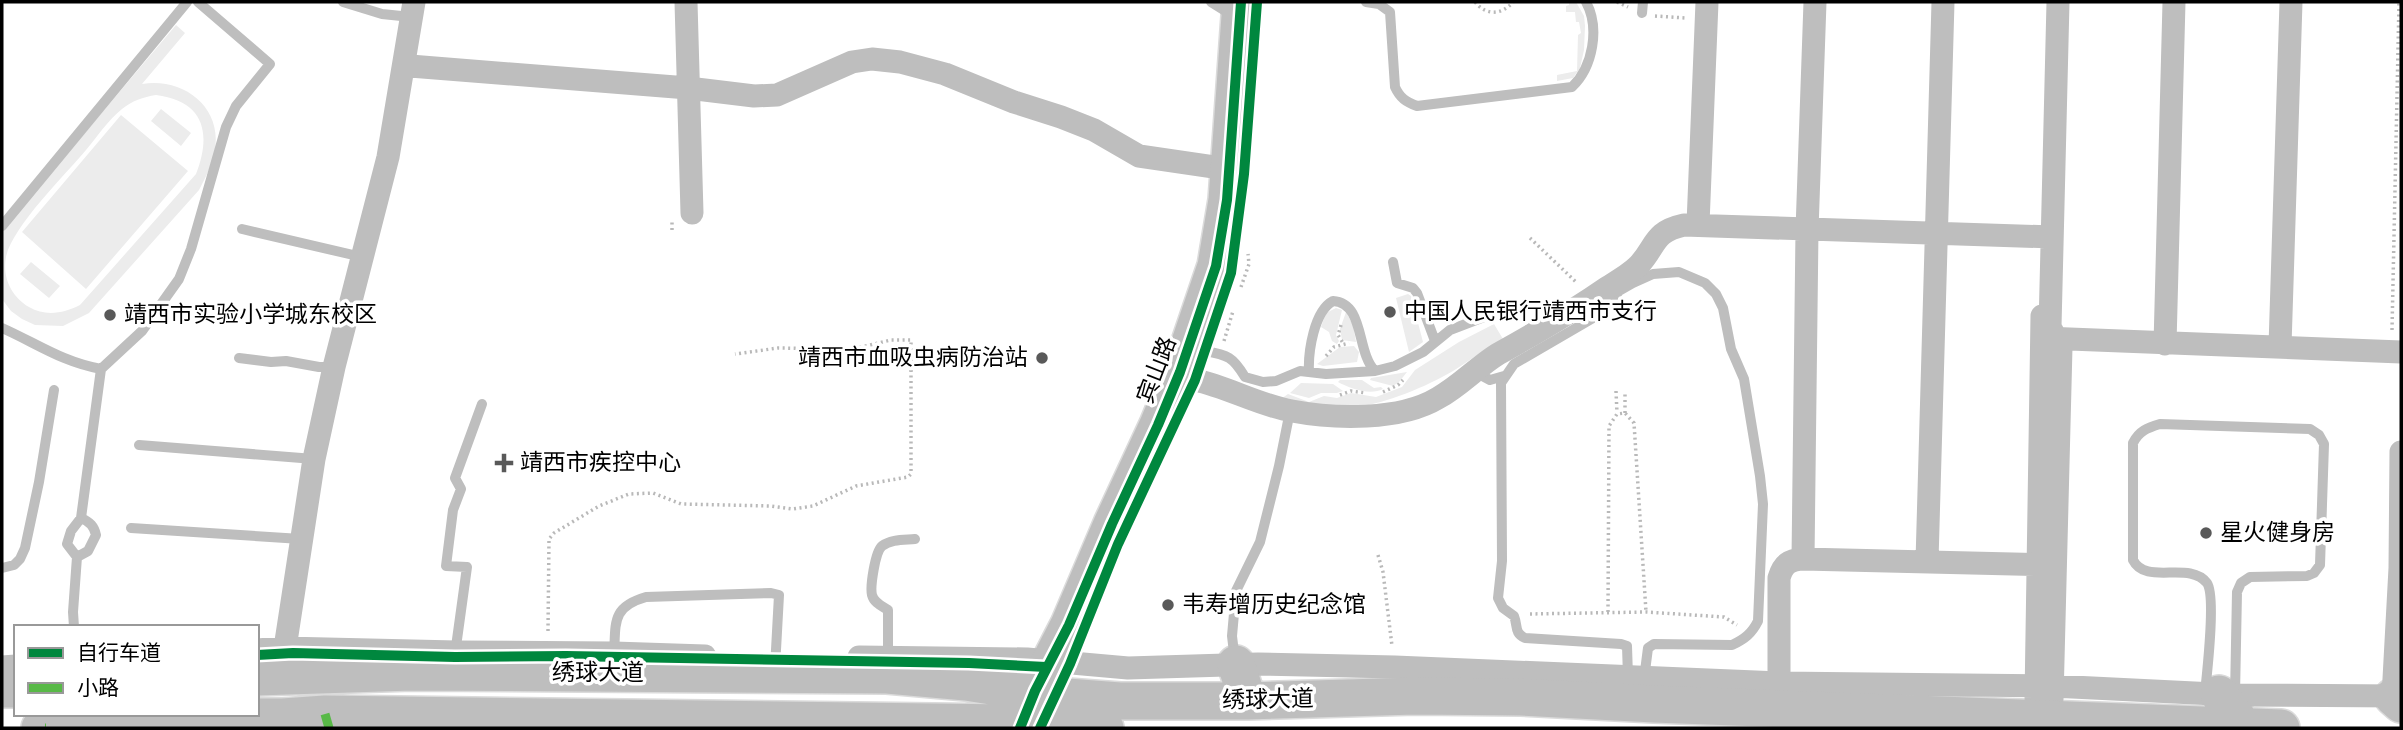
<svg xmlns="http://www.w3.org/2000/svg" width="2403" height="730" font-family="'Varela Round','Noto Sans SC',sans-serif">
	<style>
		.green { fill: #ececec; fill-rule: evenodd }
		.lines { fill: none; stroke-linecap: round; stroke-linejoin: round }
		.primary-casing { stroke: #dbdbdb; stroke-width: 40 }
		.path { stroke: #b9b9b9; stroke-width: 3.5; stroke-dasharray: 2 3.5; stroke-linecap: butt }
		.service { stroke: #bebebe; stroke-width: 10 }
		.minor { stroke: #bebebe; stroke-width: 23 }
		.primary { stroke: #bebebe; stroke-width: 37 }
		.quiet { stroke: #58b947; stroke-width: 9; stroke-dasharray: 18 9; stroke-linecap: butt }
		.cycleway-casing { stroke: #fff; stroke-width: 15 }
		.cycleway { stroke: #00873e; stroke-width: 10 }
		.poi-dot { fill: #595959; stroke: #fff; stroke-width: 2.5 }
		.labels { text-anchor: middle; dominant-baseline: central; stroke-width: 7; stroke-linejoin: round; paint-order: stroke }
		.poi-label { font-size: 23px; fill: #000; stroke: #fff; text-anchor: start }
		.street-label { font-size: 23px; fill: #000; stroke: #fff }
	</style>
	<rect width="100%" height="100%" fill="#fff"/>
	<path class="green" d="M 1569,2 L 1576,2 L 1584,16 L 1585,26 L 1584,50 L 1580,68 L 1573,78 L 1557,81 L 1557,75 L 1577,71 L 1578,35 L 1581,33 L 1579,22 L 1576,22 L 1575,12 L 1566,12 L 1566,6 L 1569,5 Z
		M 176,25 L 185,33 L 142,84 C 181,77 222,105 215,149 C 213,163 206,177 199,190 L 89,313 L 63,326 L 35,325 L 22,319 L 11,311 L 2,299 L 2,231 ZM 156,95 C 204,101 212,133 196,174 L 80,305 C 64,313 46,317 29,307 C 12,297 2,278 6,257 C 12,227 65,175 86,150 C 97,137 108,120 122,109 C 132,101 143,97 156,95 Z
		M 161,109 L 191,133 L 181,146 L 151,121 Z
		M 121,115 L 188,171 L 86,289 L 22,232 Z
		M 31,262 L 60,286 L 49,298 L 20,274 Z
		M 1408,294 L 1411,296 L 1423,342 L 1409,352 L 1396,298 Z
		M 1336,308 L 1342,310 L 1336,335 L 1339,341 L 1337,344 L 1332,341 L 1329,332 L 1321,327 L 1326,313 Z
		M 1346,312 L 1353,325 L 1356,342 L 1342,340 L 1340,329 Z
		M 1494,324 L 1503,339 C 1485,348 1470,361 1453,371 C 1425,387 1388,403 1356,407 C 1332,411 1305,403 1281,399 L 1288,394 L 1309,402 L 1324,396 L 1337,398 L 1351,393 L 1376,397 L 1402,387 L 1415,370 L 1459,342 Z
		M 1354,346 L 1359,352 L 1357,362 L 1323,366 L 1317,364 L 1340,347 Z
		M 1407,372 L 1399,382 L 1393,386 L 1370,380 L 1371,378 Z
		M 1340,380 L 1362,380 L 1374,388 L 1381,387 L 1383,389 C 1370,396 1349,388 1338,382 Z
		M 1301,383 L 1333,384 L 1343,391 L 1337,393 L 1321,393 L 1309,398 L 1290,393 Z"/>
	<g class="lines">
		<g class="primary-casing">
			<path id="primary" d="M 1236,664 L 1248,701
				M 257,677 L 412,672 L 887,675 L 966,682 L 1054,696 L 1120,701 L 1248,701 L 1415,696 L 1521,697 L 1654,704 L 2281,728
				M 2,689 L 16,689
				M 2219,694 L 2244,727
				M 2393,697 L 2401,704
				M 1026,712 L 1035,691 L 1069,625 L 1112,524 L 1158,425 L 1180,372 L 1216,266 L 1227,200 L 1241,2
				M 40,728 L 201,717 L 283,717 L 325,714 L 1009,723 L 1105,728"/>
		</g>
		<path class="path" d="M 1475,2 C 1486,16 1502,15 1513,2
			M 1617,2 L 1628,7
			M 1655,16 L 1685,18
			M 672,230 L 672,221
			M 1530,238 L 1576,282
			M 1241,287 L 1249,264 L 1248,254
			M 1341,325 L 1338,335 L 1343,343
			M 2392,330 L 2399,2
			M 1224,341 L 1233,311
			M 1326,356 L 1334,347 L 1349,343
			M 1616,391 L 1617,413
			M 1383,392 L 1398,385 L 1403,380
			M 1340,395 L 1351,391 L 1366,393
			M 1625,413 L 1625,391
			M 1378,555 L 1383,572 L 1392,646
			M 1608,612 L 1609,426 L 1617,414 L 1625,413 L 1634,423 L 1646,612
			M 1530,614 L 1646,612 L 1724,617 L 1737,625
			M 548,631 L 549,539 L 554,533 L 599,506 L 629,494 L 653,493 L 681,504 L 771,506 L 792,509 L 813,506 L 856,486 L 908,477 L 911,474 L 911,340 L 891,340 L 853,349 L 778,348 L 735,354"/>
		<path class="service" d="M 343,2 L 382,14 L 411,17
			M 1211,2 L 1227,12 L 1234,12
			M 1366,2 L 1379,4 L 1390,12 L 1395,87 C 1400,98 1406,102 1417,106 L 1572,87 C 1593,67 1600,28 1586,2
			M 1642,13 L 1643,2
			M 2,226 L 187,2
			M 242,229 L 362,257
			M 1393,262 L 1397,283 L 1413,288 L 1417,293 L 1435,341
			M 2,328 C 36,343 62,362 101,369
			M 1205,351 C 1228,355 1233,357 1245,377 L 1263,382 L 1276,381 L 1300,371 L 1326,374 L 1375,371 L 1395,366 L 1423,352 L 1450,330 L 1484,317
			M 239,358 L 271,362 L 286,361 L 319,367 L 334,367
			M 1309,372 C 1308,352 1314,311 1333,301 C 1365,303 1356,352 1375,371
			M 1475,372 L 1490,380 L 1504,376
			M 139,445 L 314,459
			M 131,528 L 301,539
			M 77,557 L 88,551 L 96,535 C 94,526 90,522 81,518
			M 2,568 L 14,565 L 20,559 L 25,548 L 39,482 L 54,390
			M 74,627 L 73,612 L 77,557 L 67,544 L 71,531 L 81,518 L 101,369 L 142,331 L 179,279 L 191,249 L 226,127 L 236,106 L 270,64 L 198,2
			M 455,654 L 467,567 L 446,566 L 453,510 L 461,489 L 455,478 L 482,404
			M 614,655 C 616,623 611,607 646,597 L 771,593 L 779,595 L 775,668
			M 888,660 L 888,610 C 882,606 874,603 872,595 C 870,587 875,552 882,546 C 891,539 904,540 915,539
			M 1235,661 L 1232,636 L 1236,591 L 1260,542 L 1279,466 L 1290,411
			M 1628,677 L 1627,646 L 1621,644 L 1525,638 C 1514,633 1518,626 1514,616 L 1503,608 L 1498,598 L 1502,561 L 1501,383 L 1514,364 L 1600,314 L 1619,291 L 1633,283 L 1653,274 L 1679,272 L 1705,283 L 1716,294 L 1723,308 L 1731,349 L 1744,379 L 1760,476 L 1763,504 L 1758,621 C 1752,633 1745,639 1732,645 L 1654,644 L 1648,648 L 1644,679
			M 2205,693 C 2207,673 2216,596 2207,583 C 2189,560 2146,586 2133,560 L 2133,443 C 2139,431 2147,428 2160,424 L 2310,429 L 2319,435 L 2324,444 L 2320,565 L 2314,573 L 2307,576 L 2250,577 L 2241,583 L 2237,592 L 2235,695"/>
		<path class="minor" d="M 686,2 L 692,213
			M 410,66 L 688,88 L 754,96 L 777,95 L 852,62 L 872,59 L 900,62 L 945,74 L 1014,102 L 1061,117 L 1094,130 L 1139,156 L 1214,167 L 1229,165
			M 1698,224 L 1707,2
			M 2044,338 L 2401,352
			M 2165,344 L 2174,2
			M 2280,346 L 2291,2
			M 1195,380 C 1228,387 1258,405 1292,411 C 1334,419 1400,421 1438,398 C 1460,386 1477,367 1498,354 C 1536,333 1572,312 1608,287 C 1618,281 1630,274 1638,266 C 1657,246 1652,232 1684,225 L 2052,237
			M 1803,559 L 1807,230 L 1815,2
			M 1927,561 L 1943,2
			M 257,650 L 284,648 L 456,652 L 614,653 L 705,656
			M 859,657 L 1027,659 L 1128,668 L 1258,664 L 1395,667 L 1780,683 L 2052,686 L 2235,695 L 2401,696
			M 283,661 L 314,459 L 334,367 L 388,157 L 414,2
			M 2,667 L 16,666
			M 2393,697 L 2400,568 L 2401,452
			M 1779,698 L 1779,578 C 1783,564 1789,560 1803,559 L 2051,565
			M 2036,698 L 2042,316
			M 2052,699 L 2061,347 L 2050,327 L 2058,2"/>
		<use href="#primary" class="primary"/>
		<path class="quiet" d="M 325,714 L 329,728
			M 45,728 L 46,728"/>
		<g class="cycleway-casing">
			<path id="cycleway" d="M 257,655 L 293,653 L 455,657 L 566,656 L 969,663 L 1046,667
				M 1020,728 L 1035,691 L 1069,625 L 1112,524 L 1158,425 L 1180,372 L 1216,266 L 1227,200 L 1241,2
				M 1040,728 L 1070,664 L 1118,544 L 1195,380 L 1231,273 L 1244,174 L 1257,2"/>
		</g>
		<use href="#cycleway" class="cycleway"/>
	</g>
	<g class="poi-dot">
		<circle cx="1390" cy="312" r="7"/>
		<circle cx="110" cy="315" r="7"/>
		<circle cx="1042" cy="358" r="7"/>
		<path d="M500.5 452.5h7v7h7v7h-7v7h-7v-7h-7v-7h7z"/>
		<circle cx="2206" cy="533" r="7"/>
		<circle cx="1168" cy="605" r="7"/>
	</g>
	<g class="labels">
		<g class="poi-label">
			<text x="1404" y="312">中国人民银行靖西市支行</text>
			<text x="124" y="315">靖西市实验小学城东校区</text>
			<text x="1028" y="358" text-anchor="end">靖西市血吸虫病防治站</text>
			<text x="520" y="463">靖西市疾控中心</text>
			<text x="2220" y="533">星火健身房</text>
			<text x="1182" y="605">韦寿增历史纪念馆</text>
		</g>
		<g class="street-label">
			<text transform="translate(1157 370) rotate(-69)">宾山路</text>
			<text x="598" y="673">绣球大道</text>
			<text transform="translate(1268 700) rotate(-1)">绣球大道</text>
		</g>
	</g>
	<rect width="2403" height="730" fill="none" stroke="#000000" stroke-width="7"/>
	<rect x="14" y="625" width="245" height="91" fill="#ffffff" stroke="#999999" stroke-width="2"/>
	<rect x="28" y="648" width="35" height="10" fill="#00873e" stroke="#999999" stroke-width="2"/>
	<text x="77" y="660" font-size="21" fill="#000000">自行车道</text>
	<rect x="28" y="683" width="35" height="10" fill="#58b947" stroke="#999999" stroke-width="2"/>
	<text x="77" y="695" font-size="21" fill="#000000">小路</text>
</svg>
